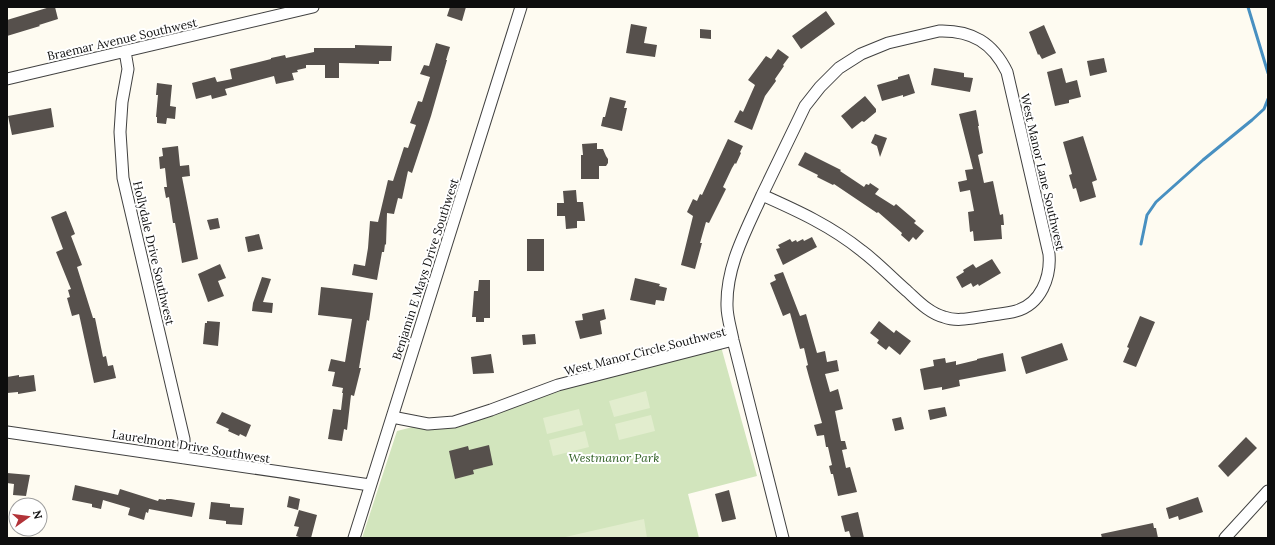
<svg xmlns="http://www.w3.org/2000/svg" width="1275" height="545" font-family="Lora,serif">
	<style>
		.green { fill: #d2e5bd }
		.pitch { fill: #e2edce }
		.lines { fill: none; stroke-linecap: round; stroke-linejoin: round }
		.stream { stroke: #4890c1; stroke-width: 3 }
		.building { fill: #56504c }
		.minor-casing { stroke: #414141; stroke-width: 13 }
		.minor { stroke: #fff; stroke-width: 11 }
		.labels { text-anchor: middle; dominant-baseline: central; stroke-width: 4; stroke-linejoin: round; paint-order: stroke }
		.street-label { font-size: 12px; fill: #0e0e0e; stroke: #fff }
		.park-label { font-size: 12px; font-style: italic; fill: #306024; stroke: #fff }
	</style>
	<rect width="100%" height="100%" fill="#fefbf1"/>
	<path class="green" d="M 720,343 L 757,476 L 688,494 L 699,538 L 362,538 L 397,431 L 471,412 Z"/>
	<path class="pitch" d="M 646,391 L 650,408 L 614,417 L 609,401 Z
		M 579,409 L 583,425 L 547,434 L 543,418 Z
		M 651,415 L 655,431 L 619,440 L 615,424 Z
		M 585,431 L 589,447 L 553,456 L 549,440 Z
		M 644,519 L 647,538 L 561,538 Z"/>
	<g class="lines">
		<path class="stream" d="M 1248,7 L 1268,73
			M 1141,244 L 1147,215 L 1156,202 L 1203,160 L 1252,120 L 1264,109 L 1268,99"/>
	</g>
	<path class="building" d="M 50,7 L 55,7 L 58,19 L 39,25 L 40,26 L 7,36 L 7,20 Z
		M 450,7 L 466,7 L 462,21 L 447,16 Z
		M 826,11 L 835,24 L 801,49 L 792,36 Z
		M 631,24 L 647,27 L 644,43 L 657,45 L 655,57 L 626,53 Z
		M 1044,25 L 1056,53 L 1042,59 L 1039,54 L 1038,55 L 1029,32 Z
		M 700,29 L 711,30 L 711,39 L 700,38 Z
		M 436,43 L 450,47 L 446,60 L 447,60 L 431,116 L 412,173 L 408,171 L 402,199 L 398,198 L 394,214 L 387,213 L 386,245 L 385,244 L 384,252 L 382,252 L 377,280 L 352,275 L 354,264 L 365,266 L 368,248 L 370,221 L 378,222 L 388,180 L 393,181 L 404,147 L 408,148 L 416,125 L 410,123 L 418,101 L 422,102 L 430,77 L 420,74 L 424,65 L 429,66 Z
		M 355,45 L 392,46 L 391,61 L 379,61 L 379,64 L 339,63 L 339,78 L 325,78 L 325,65 L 306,65 L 306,68 L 297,70 L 298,72 L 292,73 L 294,80 L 276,84 L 274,76 L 225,89 L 227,95 L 212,99 L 211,95 L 196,99 L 192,83 L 215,77 L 217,82 L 232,79 L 230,69 L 271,59 L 271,58 L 285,55 L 286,58 L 314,52 L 314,48 L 355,48 Z
		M 778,49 L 789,57 L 783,65 L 784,66 L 775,79 L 776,81 L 765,96 L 752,130 L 734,122 L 740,110 L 743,112 L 755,85 L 748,80 L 766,56 L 771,59 Z
		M 1104,58 L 1107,72 L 1090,76 L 1087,61 Z
		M 934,68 L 964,73 L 964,77 L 973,78 L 970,92 L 931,85 Z
		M 1062,68 L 1066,83 L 1077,80 L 1081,97 L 1069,100 L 1069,103 L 1055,106 L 1047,72 Z
		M 909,74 L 915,93 L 903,97 L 903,95 L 882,101 L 877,85 L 898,79 L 898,77 Z
		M 157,83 L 172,85 L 170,106 L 176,107 L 175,119 L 167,118 L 166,124 L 157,123 L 157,117 L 156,117 L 158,95 L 156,95 Z
		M 865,96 L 876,109 L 876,112 L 864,122 L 862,121 L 852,129 L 841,116 Z
		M 610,97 L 626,101 L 624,108 L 627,108 L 622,131 L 601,126 L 603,117 L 605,117 Z
		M 51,108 L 54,127 L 12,135 L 8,116 Z
		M 976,110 L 979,126 L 978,126 L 983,153 L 978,155 L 984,183 L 993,181 L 1000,215 L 1003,214 L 1004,225 L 1001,225 L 1002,239 L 974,241 L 973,231 L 970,232 L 968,212 L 974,211 L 970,190 L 960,192 L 958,182 L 967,180 L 965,170 L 973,169 L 959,114 Z
		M 875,134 L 887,138 L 880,157 L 877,146 L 871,143 Z
		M 1083,136 L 1097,180 L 1092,182 L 1096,197 L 1080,202 L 1076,188 L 1073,189 L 1069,175 L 1072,174 L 1063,142 Z
		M 728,139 L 743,146 L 740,152 L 741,153 L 736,164 L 735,163 L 732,168 L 723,187 L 726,189 L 709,223 L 706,222 L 700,243 L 702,243 L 695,269 L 681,265 L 693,216 L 687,212 L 693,199 L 697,201 L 700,194 L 702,195 Z
		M 597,143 L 597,149 L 603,149 L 606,156 L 608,159 L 608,163 L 606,166 L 599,166 L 599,179 L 581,179 L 581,155 L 583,155 L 582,144 Z
		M 178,146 L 180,166 L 189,165 L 190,176 L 182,177 L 198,259 L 182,263 L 175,223 L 173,223 L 169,197 L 166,198 L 164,187 L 167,187 L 165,168 L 160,169 L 159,157 L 163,156 L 162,148 Z
		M 805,152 L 841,170 L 840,171 L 864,187 L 866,184 L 869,185 L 870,183 L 879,189 L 875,194 L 894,206 L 896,204 L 916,221 L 914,223 L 924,231 L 916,240 L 913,237 L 909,242 L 901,235 L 902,233 L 878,212 L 877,213 L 834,184 L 833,185 L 817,177 L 818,175 L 798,165 Z
		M 576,190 L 577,202 L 583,202 L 585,221 L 577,221 L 577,228 L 566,229 L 565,216 L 557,216 L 557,203 L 564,203 L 563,191 Z
		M 66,211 L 75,234 L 71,236 L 82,265 L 77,267 L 93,318 L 95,318 L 103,357 L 106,356 L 108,366 L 113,365 L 116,378 L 94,383 L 79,314 L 72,316 L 67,298 L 70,297 L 68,290 L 71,289 L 56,252 L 63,249 L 51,217 Z
		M 218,218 L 220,228 L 210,230 L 207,220 Z
		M 259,234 L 263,249 L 248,252 L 245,237 Z
		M 812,237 L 817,247 L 783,265 L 776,249 L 780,248 L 778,245 L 790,239 L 792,242 L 796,240 L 797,242 L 803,239 L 804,241 Z
		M 527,239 L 544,239 L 544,271 L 527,271 Z
		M 992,259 L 1001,273 L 979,286 L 978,284 L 973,287 L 971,283 L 962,288 L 956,277 L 964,272 L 963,270 L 973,264 L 976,268 Z
		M 220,264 L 226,278 L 218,281 L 224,296 L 208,302 L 198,274 Z
		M 783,272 L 800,316 L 806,314 L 817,353 L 825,351 L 827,362 L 837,360 L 839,371 L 825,374 L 830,392 L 838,389 L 843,409 L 835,411 L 841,441 L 845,441 L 847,449 L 842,450 L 846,468 L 850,467 L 857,492 L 838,496 L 833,474 L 831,474 L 829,466 L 832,465 L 828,447 L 826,447 L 824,435 L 817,436 L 814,425 L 822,423 L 809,377 L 806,366 L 808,365 L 804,348 L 800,349 L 790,313 L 783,316 L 770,283 L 776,280 L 774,275 Z
		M 262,277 L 271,279 L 263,302 L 273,303 L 272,313 L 252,311 L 253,303 Z
		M 635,278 L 660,284 L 659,286 L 667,288 L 664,301 L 656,300 L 655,305 L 630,300 Z
		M 479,280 L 490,280 L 490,318 L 484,318 L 484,322 L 476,322 L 476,317 L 472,317 L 474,291 L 478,291 Z
		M 321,287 L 373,293 L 369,321 L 367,320 L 359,368 L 361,368 L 354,396 L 351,395 L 347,430 L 344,429 L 342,441 L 328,439 L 333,409 L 341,410 L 343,393 L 342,393 L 343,388 L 332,386 L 335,372 L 328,371 L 331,359 L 345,362 L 352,319 L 318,315 Z
		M 604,309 L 606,319 L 600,321 L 602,334 L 580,339 L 575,321 L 583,320 L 582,314 Z
		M 1140,316 L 1155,322 L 1136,367 L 1123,362 L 1129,348 L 1127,347 Z
		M 207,321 L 220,322 L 218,346 L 203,344 L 205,323 L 207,323 Z
		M 879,321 L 894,333 L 896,330 L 911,341 L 900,355 L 889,346 L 886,350 L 877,343 L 879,340 L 870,333 Z
		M 535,334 L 536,344 L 523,345 L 522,335 Z
		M 1062,343 L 1068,360 L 1026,374 L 1021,357 Z
		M 1003,353 L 1006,371 L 959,380 L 960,386 L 942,390 L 942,387 L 924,390 L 920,369 L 934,366 L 933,360 L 945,358 L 946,363 L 956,361 L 956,365 L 977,360 L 977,359 Z
		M 491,354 L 494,373 L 473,374 L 471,357 Z
		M 19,375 L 19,377 L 34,375 L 36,391 L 18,394 L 18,392 L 7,393 L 7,377 Z
		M 945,407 L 947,416 L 930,420 L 928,410 Z
		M 222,412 L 251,425 L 246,437 L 240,434 L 239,436 L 228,431 L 229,429 L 216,423 Z
		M 901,417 L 904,429 L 895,431 L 892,419 Z
		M 1246,437 L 1257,448 L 1228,477 L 1218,466 Z
		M 489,445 L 493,465 L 473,470 L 474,474 L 455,479 L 449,451 L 468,446 L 469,450 Z
		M 7,473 L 30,475 L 26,496 L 13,495 L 14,484 L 7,483 Z
		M 75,485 L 118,495 L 120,489 L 158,501 L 159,499 L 166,500 L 166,499 L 171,499 L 195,503 L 192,517 L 149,509 L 148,513 L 146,512 L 144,520 L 128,515 L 130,508 L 103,500 L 101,509 L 92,507 L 92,504 L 72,500 Z
		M 729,490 L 736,519 L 722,522 L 715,494 Z
		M 289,496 L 300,499 L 298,510 L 287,507 Z
		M 1198,497 L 1203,512 L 1179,520 L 1178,516 L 1169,519 L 1166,508 Z
		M 211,502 L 230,504 L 230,507 L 244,508 L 242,525 L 226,524 L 226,521 L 209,519 Z
		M 299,510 L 317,515 L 311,538 L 302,538 L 296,536 L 299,527 L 294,526 Z
		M 858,512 L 864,538 L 851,538 L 849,531 L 845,532 L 841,516 Z
		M 1153,523 L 1154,528 L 1156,528 L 1158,538 L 1102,538 L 1101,534 Z"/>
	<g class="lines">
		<g class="minor-casing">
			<path id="minor" d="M 939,31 C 972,30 993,43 1007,72 L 1049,254 C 1051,277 1041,304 1016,311 C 1006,314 995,314 986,316 C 972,318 957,322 944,317 C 929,313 918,301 907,291 C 892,278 878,263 862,251 C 831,226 798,211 762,195 L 805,106 L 820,87 L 839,68 L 861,54 L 888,43 Z
				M 125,51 L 128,69 L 122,102 L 120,132 L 123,178 L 184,439 L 184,458
				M 7,79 L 313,7
				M 762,195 C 746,231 726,266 727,306 C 727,317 731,329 733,340 L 783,538
				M 392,417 L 428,424 L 454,422 L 491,410 L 558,385 L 733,340
				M 7,432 L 370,485
				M 354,538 L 521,7
				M 1225,538 L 1268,491"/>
		</g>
		<use href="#minor" class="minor"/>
	</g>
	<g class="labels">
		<g class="street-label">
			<text transform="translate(122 39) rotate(-13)">Braemar Avenue Southwest</text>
			<text transform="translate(1043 172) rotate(77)">West Manor Lane Southwest</text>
			<text transform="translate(154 253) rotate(77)">Hollydale Drive Southwest</text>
			<text transform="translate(425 269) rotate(-72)">Benjamin E Mays Drive Southwest</text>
			<text transform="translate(645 351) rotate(-14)">West Manor Circle Southwest</text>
			<text transform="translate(191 446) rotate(9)">Laurelmont Drive Southwest</text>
		</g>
		<g class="park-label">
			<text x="614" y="457">Westmanor Park</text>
		</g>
	</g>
	<rect width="1275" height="545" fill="none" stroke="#0e0e0e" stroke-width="16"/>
	<g transform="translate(28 517) rotate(76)"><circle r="19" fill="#ffffff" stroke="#9f9f9f"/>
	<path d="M0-3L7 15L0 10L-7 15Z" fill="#b23338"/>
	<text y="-6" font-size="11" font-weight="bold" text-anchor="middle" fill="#0e0e0e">N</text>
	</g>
</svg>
